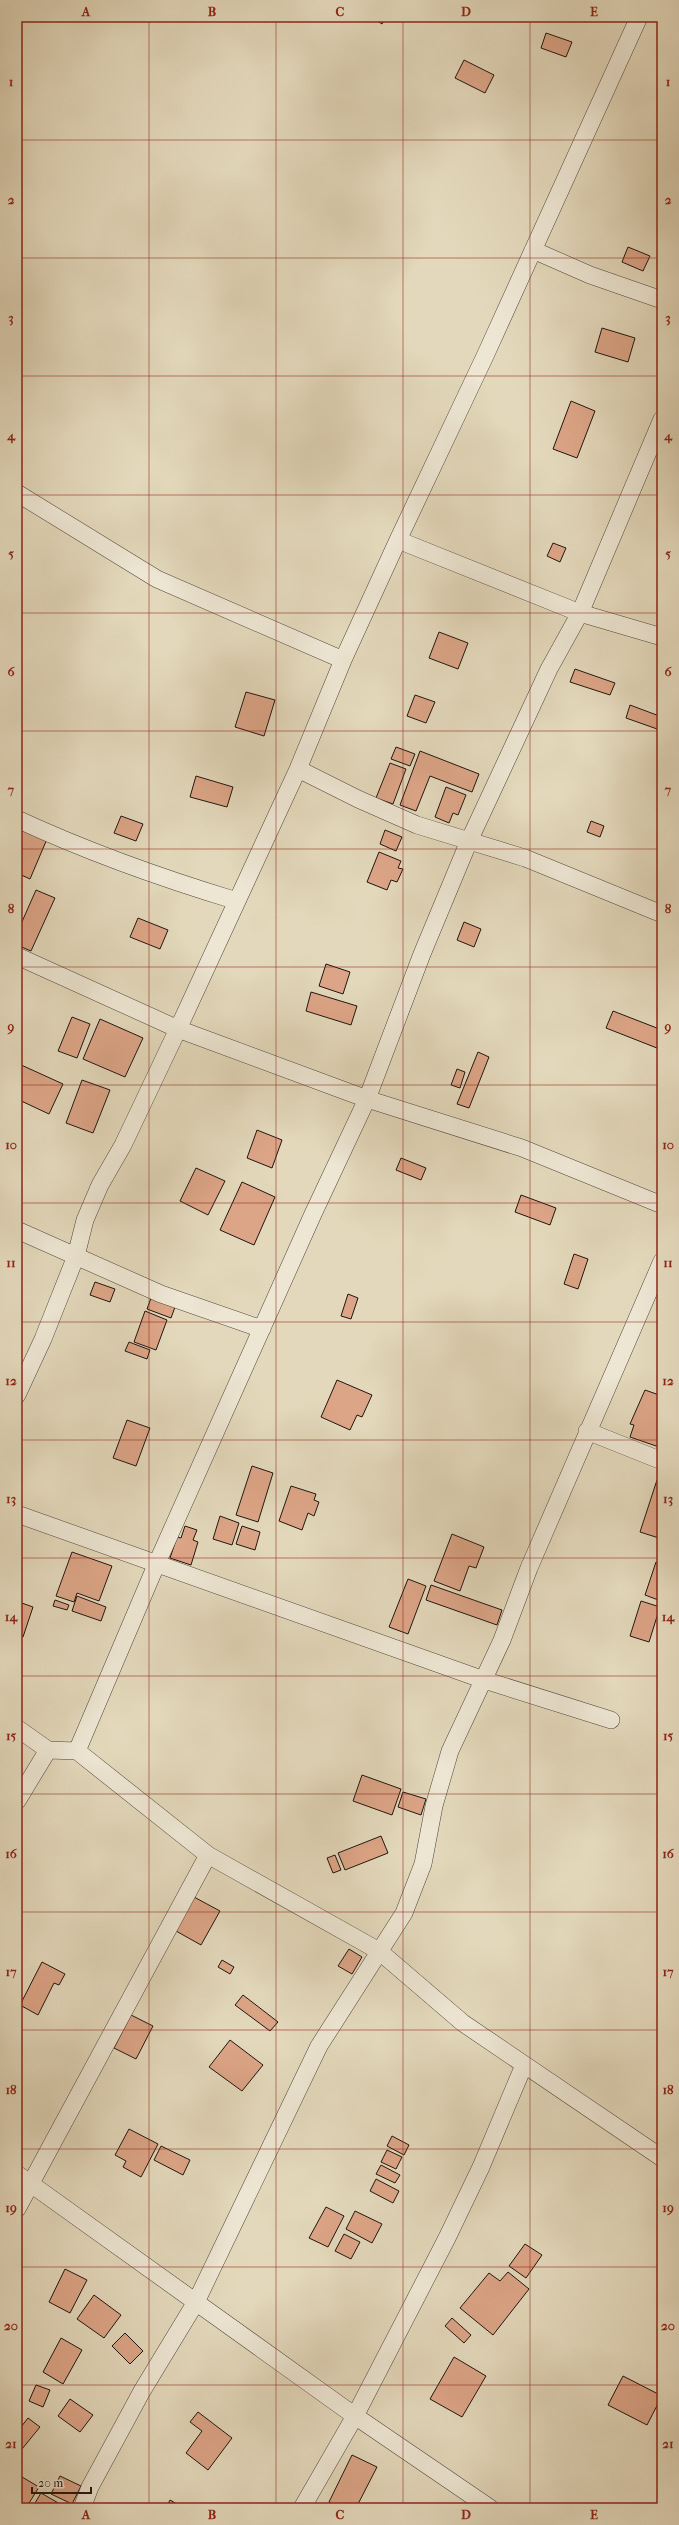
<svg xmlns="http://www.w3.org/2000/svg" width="679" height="2525" font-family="'IM FELL French Canon',serif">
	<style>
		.building { fill: #dca587; stroke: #201510 }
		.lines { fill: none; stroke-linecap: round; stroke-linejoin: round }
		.street-casing { stroke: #51463b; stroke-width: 18 }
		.street { stroke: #ede6d3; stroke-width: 17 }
		.grid { fill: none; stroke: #8f2418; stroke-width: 1; stroke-opacity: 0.55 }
		.neatline { fill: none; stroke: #8f2418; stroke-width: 1.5 }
		.grid-label { font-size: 13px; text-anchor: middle; font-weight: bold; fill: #8f2418 }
	</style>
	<rect width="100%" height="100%" fill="#e3d8bb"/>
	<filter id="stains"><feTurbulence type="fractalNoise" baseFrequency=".005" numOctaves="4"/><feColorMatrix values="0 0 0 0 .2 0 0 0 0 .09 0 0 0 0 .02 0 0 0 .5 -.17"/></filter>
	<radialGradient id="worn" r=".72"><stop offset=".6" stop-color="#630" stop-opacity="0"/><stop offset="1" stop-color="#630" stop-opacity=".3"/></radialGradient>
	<path class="building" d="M 371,17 L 386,17 L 382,24 Z
		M 546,33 L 572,42 L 566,57 L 541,48 Z
		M 464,60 L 494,75 L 485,93 L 455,78 Z
		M 628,247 L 650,256 L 643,271 L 622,262 Z
		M 602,328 L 635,338 L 628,362 L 595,352 Z
		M 571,401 L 595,411 L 577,458 L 553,449 Z
		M 553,543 L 566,548 L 560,562 L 547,556 Z
		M 439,632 L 468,643 L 458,669 L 429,658 Z
		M 575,669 L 615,683 L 610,695 L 570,682 Z
		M 246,692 L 275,700 L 264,736 L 235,727 Z
		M 415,695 L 435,702 L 426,723 L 407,716 Z
		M 630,705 L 662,717 L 660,730 L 626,718 Z
		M 396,747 L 415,754 L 410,766 L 391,759 Z
		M 420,751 L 479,774 L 472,792 L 430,776 L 416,811 L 400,805 Z
		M 390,763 L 406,769 L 393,804 L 376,798 Z
		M 196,776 L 233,787 L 227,807 L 190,797 Z
		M 446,787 L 466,795 L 458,815 L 453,813 L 449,823 L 435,817 Z
		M 121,816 L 143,824 L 136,841 L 114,833 Z
		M 591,821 L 604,826 L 600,837 L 587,832 Z
		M 22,828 L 47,839 L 30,879 L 17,873 L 17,840 Z
		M 385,830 L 402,837 L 396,851 L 380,844 Z
		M 379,852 L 401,861 L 398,868 L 403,869 L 397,882 L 391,880 L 387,890 L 367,882 Z
		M 36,890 L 55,898 L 31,951 L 17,945 L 17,933 Z
		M 138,918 L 168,930 L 160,949 L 130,937 Z
		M 464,922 L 481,929 L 474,947 L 457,940 Z
		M 326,964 L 350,972 L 343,994 L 319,986 Z
		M 311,992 L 357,1006 L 351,1025 L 306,1011 Z
		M 613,1011 L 662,1030 L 662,1050 L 606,1028 Z
		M 72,1017 L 90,1024 L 77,1058 L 58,1051 Z
		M 100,1019 L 143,1038 L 125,1077 L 83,1059 Z
		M 478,1052 L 489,1057 L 469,1108 L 457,1104 Z
		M 19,1064 L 63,1084 L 49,1114 L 17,1099 Z
		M 457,1069 L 465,1072 L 460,1088 L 451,1085 Z
		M 82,1080 L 110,1090 L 93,1133 L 66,1123 Z
		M 257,1130 L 282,1140 L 272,1168 L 247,1158 Z
		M 401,1158 L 426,1168 L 421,1180 L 396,1170 Z
		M 196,1168 L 225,1181 L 208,1215 L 180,1201 Z
		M 242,1182 L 275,1197 L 254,1245 L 220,1230 Z
		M 521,1195 L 556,1208 L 550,1225 L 515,1212 Z
		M 574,1254 L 588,1259 L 578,1289 L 564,1284 Z
		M 95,1282 L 115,1289 L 110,1302 L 90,1295 Z
		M 348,1294 L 358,1298 L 351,1319 L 341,1316 Z
		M 151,1298 L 175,1307 L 171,1318 L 147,1309 Z
		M 145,1311 L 167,1320 L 156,1350 L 134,1342 Z
		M 129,1342 L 150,1350 L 147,1359 L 125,1351 Z
		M 337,1380 L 372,1395 L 362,1417 L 357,1415 L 350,1430 L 321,1417 Z
		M 645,1390 L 662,1396 L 662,1448 L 630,1437 L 634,1425 L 630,1424 Z
		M 127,1420 L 150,1428 L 136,1466 L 113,1458 Z
		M 252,1466 L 273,1473 L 258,1522 L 236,1515 Z
		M 657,1480 L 662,1482 L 662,1539 L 640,1532 Z
		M 291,1486 L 316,1494 L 314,1500 L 319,1502 L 314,1516 L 308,1513 L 302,1530 L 279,1521 Z
		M 220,1516 L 239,1523 L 232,1545 L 213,1539 Z
		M 185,1526 L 197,1530 L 193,1540 L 198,1542 L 191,1565 L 170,1558 L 177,1537 L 181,1538 Z
		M 242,1526 L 260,1532 L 255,1550 L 236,1544 Z
		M 452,1534 L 484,1547 L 476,1568 L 469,1566 L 460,1591 L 434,1581 Z
		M 72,1552 L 112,1566 L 99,1601 L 77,1593 L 74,1602 L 56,1596 Z
		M 656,1562 L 662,1564 L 661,1601 L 645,1595 Z
		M 408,1579 L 426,1586 L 408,1634 L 389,1627 Z
		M 431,1585 L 502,1610 L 497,1625 L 426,1600 Z
		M 77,1596 L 106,1607 L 101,1621 L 72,1611 Z
		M 55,1600 L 69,1605 L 67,1610 L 53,1606 Z
		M 641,1601 L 660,1607 L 649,1642 L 630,1636 Z
		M 19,1602 L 33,1607 L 23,1637 L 17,1635 Z
		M 362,1775 L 401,1789 L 392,1815 L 353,1801 Z
		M 403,1792 L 426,1799 L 421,1815 L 398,1807 Z
		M 381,1836 L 388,1853 L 345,1870 L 338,1853 Z
		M 335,1855 L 341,1870 L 333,1873 L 327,1858 Z
		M 194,1897 L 220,1911 L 201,1945 L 176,1931 Z
		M 349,1949 L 362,1957 L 352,1974 L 338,1966 Z
		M 222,1960 L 234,1967 L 230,1974 L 218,1967 Z
		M 42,1962 L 65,1974 L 59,1985 L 54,1983 L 38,2015 L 20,2005 Z
		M 243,1995 L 278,2022 L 270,2031 L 235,2005 Z
		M 131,2015 L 153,2026 L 136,2059 L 114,2048 Z
		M 230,2040 L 263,2065 L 242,2091 L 209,2067 Z
		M 129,2129 L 158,2144 L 141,2177 L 123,2167 L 126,2161 L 115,2155 Z
		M 392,2136 L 409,2145 L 404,2155 L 387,2146 Z
		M 161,2146 L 190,2160 L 183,2175 L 154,2160 Z
		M 387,2150 L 402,2157 L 396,2169 L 381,2162 Z
		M 381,2165 L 400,2175 L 395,2183 L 376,2174 Z
		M 376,2179 L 399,2191 L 393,2203 L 370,2191 Z
		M 326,2207 L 344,2216 L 328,2247 L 309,2238 Z
		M 355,2211 L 382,2224 L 372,2243 L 346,2229 Z
		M 344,2234 L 360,2242 L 351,2259 L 335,2251 Z
		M 525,2244 L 542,2255 L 526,2278 L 509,2266 Z
		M 65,2269 L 87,2280 L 70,2313 L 49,2302 Z
		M 508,2272 L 529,2289 L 493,2335 L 460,2308 L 489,2273 L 500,2281 Z
		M 94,2295 L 121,2315 L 104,2338 L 77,2319 Z
		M 452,2318 L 471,2335 L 464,2343 L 445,2326 Z
		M 125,2333 L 143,2351 L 130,2364 L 112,2346 Z
		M 61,2338 L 82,2350 L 63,2384 L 43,2372 Z
		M 454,2357 L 486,2376 L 462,2417 L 430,2399 Z
		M 623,2376 L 662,2396 L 647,2425 L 608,2405 Z
		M 36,2385 L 50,2390 L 43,2407 L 29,2401 Z
		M 70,2399 L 93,2415 L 80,2432 L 58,2416 Z
		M 198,2412 L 232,2438 L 208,2470 L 186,2453 L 202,2431 L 190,2422 Z
		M 28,2418 L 40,2427 L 22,2449 L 17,2445 L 17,2432 Z
		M 352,2455 L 377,2467 L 356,2508 L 341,2508 L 329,2502 Z
		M 17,2474 L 39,2487 L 26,2508 L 17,2503 Z
		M 60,2476 L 81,2486 L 72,2504 L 51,2494 Z
		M 41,2493 L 67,2508 L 32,2508 Z
		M 170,2500 L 184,2508 L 166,2508 Z"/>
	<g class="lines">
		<g class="street-casing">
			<path id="street" d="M 533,250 L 590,275 L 662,300
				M 17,493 L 157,579 L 343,660
				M 398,540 L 580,613 L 662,637
				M 298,769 L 358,799 L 417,825 L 525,858 L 662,914
				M 17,819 C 88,852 161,878 237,901
				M 17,956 L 178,1029 L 367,1099 L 522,1148 L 662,1205
				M 17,1230 L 161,1294 L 262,1329
				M 17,1395 L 43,1339 L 76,1256 L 85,1220 L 100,1185 L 123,1145 L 178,1029 L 298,769 L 343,660 L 398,540 L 485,356 L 639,17
				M 587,1431 L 662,1461
				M 17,1514 L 484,1680 L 611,1720
				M 17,1728 L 48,1750 L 77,1751 L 208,1855 L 379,1951 L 463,2023 L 662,2158
				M 77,1751 L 157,1563 L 313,1214 L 367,1099 L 422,954 L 469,841 L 549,669 L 580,613 L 662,419
				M 17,1801 L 48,1750
				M 17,2174 L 355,2416 L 490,2508
				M 17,2209 L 208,1855
				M 82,2508 L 90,2487 L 142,2391 L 196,2302 L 319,2046 L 404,1913 L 423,1864 L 434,1806 L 450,1751 L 502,1640 L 529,1568 L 662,1261
				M 302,2508 L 355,2416 L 447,2238 L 481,2167 L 524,2065"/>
		</g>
		<use href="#street" class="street"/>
	</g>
	<path class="grid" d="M 149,17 L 149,2508M 276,17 L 276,2508M 403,17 L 403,2508M 530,17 L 530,2508M 17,140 L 662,140M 17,258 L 662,258M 17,376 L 662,376M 17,495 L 662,495M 17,613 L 662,613M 17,731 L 662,731M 17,849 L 662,849M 17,967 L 662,967M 17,1085 L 662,1085M 17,1203 L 662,1203M 17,1322 L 662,1322M 17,1440 L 662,1440M 17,1558 L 662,1558M 17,1676 L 662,1676M 17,1794 L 662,1794M 17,1912 L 662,1912M 17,2030 L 662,2030M 17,2149 L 662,2149M 17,2267 L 662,2267M 17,2385 L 662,2385"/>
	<rect width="679" height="2525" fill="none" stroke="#e3d8bb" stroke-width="44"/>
	<path d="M32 2487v6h59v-6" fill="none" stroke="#201510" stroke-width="2"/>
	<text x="38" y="2487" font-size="12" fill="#201510" stroke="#ede6d3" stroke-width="3" paint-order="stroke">20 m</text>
	<rect x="22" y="22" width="635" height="2481" class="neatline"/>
	<g class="grid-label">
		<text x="86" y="16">A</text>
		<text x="212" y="16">B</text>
		<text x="340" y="16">C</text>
		<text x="466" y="16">D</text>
		<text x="594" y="16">E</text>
		<text x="11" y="86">1</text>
		<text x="668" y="86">1</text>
		<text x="11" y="204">2</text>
		<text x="668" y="204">2</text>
		<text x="11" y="322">3</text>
		<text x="668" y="322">3</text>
		<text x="11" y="440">4</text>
		<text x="668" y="440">4</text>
		<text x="11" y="558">5</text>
		<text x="668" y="558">5</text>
		<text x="11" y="676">6</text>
		<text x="668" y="676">6</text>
		<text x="11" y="794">7</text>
		<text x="668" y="794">7</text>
		<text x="11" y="913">8</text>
		<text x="668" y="913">8</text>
		<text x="11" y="1031">9</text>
		<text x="668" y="1031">9</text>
		<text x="11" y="1149">10</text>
		<text x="668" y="1149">10</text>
		<text x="11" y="1267">11</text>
		<text x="668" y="1267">11</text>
		<text x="11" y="1385">12</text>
		<text x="668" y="1385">12</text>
		<text x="11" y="1503">13</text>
		<text x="668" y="1503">13</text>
		<text x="11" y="1621">14</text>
		<text x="668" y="1621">14</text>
		<text x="11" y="1740">15</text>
		<text x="668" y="1740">15</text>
		<text x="11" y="1858">16</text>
		<text x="668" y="1858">16</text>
		<text x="11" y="1976">17</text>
		<text x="668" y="1976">17</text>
		<text x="11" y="2094">18</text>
		<text x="668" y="2094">18</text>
		<text x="11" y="2212">19</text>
		<text x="668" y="2212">19</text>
		<text x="11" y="2330">20</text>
		<text x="668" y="2330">20</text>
		<text x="11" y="2448">21</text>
		<text x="668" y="2448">21</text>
		<text x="86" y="2519">A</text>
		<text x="212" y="2519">B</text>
		<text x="340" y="2519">C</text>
		<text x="466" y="2519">D</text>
		<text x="594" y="2519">E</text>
	</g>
	<rect width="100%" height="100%" filter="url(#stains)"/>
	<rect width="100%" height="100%" fill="url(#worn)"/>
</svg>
